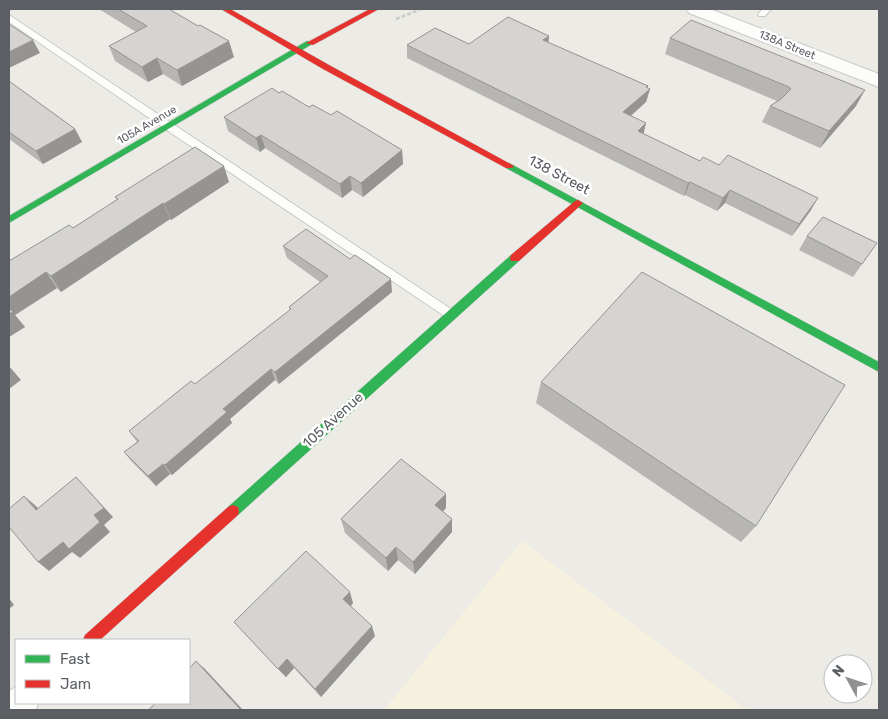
<svg xmlns="http://www.w3.org/2000/svg" width="888" height="719" font-family="Rubik,sans-serif">
	<style>
		.commercial { fill: #f6f1de }
		.lines { fill: none; stroke-linecap: round; stroke-linejoin: round }
		.lane-casing { stroke: #c9c9c8; stroke-width: 2 }
		.street-casing { stroke: #c9c9c8; stroke-width: 2 }
		.fast-casing { stroke: #c7c8c6; stroke-width: 1 }
		.jam-casing { stroke: #c7c8c6; stroke-width: 1 }
		.path { stroke: #c8cdca; stroke-width: 2.5; stroke-dasharray: 4 2; stroke-linecap: butt }
		.lane { fill: #fcfcfb; fill-rule: evenodd }
		.street { fill: #fcfcfb; fill-rule: evenodd }
		.fast { fill: #30b455; fill-rule: evenodd }
		.jam { fill: #e5322d; fill-rule: evenodd }
		.wall { fill: #b7b6b4 }
		.shaded-wall { fill: #959492 }
		.building { fill: #d5d4d1; stroke: #959492 }
		.labels { text-anchor: middle; dominant-baseline: central; stroke-width: 5; stroke-linejoin: round; paint-order: stroke }
		.far-street-label { font-size: 11px; fill: #5b5f64; stroke: #fff }
		.street-label { font-size: 14px; fill: #5b5f64; stroke: #fff }
	</style>
	<rect width="100%" height="100%" fill="#ecebe6"/>
	<path class="commercial" d="M 522,541 L 748,710 L 384,710 Z"/>
	<g class="lines">
		<g class="lane-casing">
			<path id="lane" d="M 763,9 L 771,9 L 765,16 L 759,16 L 758,14 Z
				M 9,15 L 454,311 L 456,314 L 454,317 L 446,317 L 180,139 L 9,22 Z"/>
		</g>
		<g class="street-casing">
			<path id="street" d="M 686,9 L 710,9 L 879,74 L 879,87 L 689,13 Z
				M 16,687 L 16,703 L 38,703 L 36,710 L 9,710 L 9,691 Z"/>
		</g>
		<g class="fast-casing">
			<path id="fast" d="M 307,41 L 314,43 L 9,223 L 9,216 Z
				M 509,163 L 879,362 L 879,372 L 506,168 L 504,166 Z
				M 515,254 L 519,255 L 520,258 L 519,261 L 238,515 L 233,517 L 228,515 L 227,511 L 228,507 L 511,255 Z"/>
		</g>
		<g class="jam-casing">
			<path id="jam" d="M 221,9 L 230,9 L 329,65 L 514,166 L 512,168 L 506,168 L 323,69 Z
				M 370,9 L 379,9 L 313,45 L 306,43 Z
				M 578,200 L 583,203 L 581,205 L 519,261 L 511,261 L 510,258 L 511,255 L 575,201 Z
				M 233,505 L 238,507 L 239,511 L 238,515 L 100,640 L 83,640 L 85,635 L 228,507 Z"/>
		</g>
		<path class="path" d="M 396,19 L 421,9"/>
		<use href="#lane" class="lane"/>
		<use href="#street" class="street"/>
		<use href="#fast" class="fast"/>
		<use href="#jam" class="jam"/>
	</g>
	<path class="wall" d="M 99,9 L 169,9 L 234,57 L 182,86 L 163,74 L 148,82 L 115,61 L 109,46 L 136,32 Z
		M 549,36 L 548,43 L 648,86 L 647,88 L 650,89 L 646,102 L 631,116 L 646,123 L 643,134 L 700,161 L 811,210 L 792,236 L 725,203 L 717,211 L 685,195 L 684,196 L 407,58 L 407,45 L 469,44 Z
		M 670,38 L 856,106 L 820,148 L 762,122 L 770,106 L 777,101 L 665,54 Z
		M 9,81 L 75,129 L 82,142 L 43,164 L 9,139 Z
		M 279,93 L 309,107 L 331,115 L 402,150 L 403,164 L 363,197 L 352,190 L 342,198 L 265,148 L 260,152 L 228,131 L 224,117 Z
		M 229,182 L 171,220 L 170,219 L 61,292 L 57,288 L 15,315 L 25,327 L 9,337 L 9,261 L 73,228 L 117,200 L 115,197 Z
		M 807,236 L 877,243 L 853,277 L 799,250 Z
		M 283,246 L 392,292 L 279,384 L 275,380 L 230,419 L 232,423 L 172,475 L 170,474 L 156,486 L 132,462 L 124,452 L 137,442 L 129,431 L 195,384 L 290,310 L 289,307 L 320,282 L 287,258 Z
		M 541,382 L 756,526 L 741,542 L 536,403 Z
		M 446,508 L 443,511 L 452,532 L 415,574 L 398,560 L 388,571 L 345,533 L 341,519 Z
		M 353,603 L 351,606 L 375,636 L 321,697 L 294,668 L 286,677 L 234,622 Z"/>
	<path class="shaded-wall" d="M 549,36 L 548,48 L 543,40 Z
		M 33,40 L 40,53 L 9,68 L 9,52 Z
		M 229,41 L 234,57 L 182,86 L 177,70 Z
		M 157,58 L 163,74 L 148,82 L 142,67 Z
		M 648,86 L 646,92 L 650,89 L 646,102 L 620,125 L 623,112 Z
		M 865,90 L 856,106 L 820,148 L 829,131 Z
		M 646,123 L 643,136 L 638,131 Z
		M 75,129 L 82,142 L 43,164 L 36,151 Z
		M 261,135 L 265,148 L 260,152 L 256,138 Z
		M 402,150 L 403,164 L 363,197 L 361,183 Z
		M 224,166 L 229,182 L 171,220 L 164,204 Z
		M 350,176 L 352,190 L 342,198 L 340,184 Z
		M 690,182 L 685,195 L 684,196 L 688,183 Z
		M 730,190 L 725,203 L 717,211 L 723,198 Z
		M 818,198 L 811,210 L 792,236 L 799,224 Z
		M 163,203 L 170,219 L 61,292 L 51,276 Z
		M 46,272 L 57,288 L 15,315 L 25,327 L 9,337 L 9,297 Z
		M 391,279 L 392,292 L 279,384 L 275,372 Z
		M 9,366 L 21,380 L 9,389 Z
		M 271,369 L 275,380 L 230,419 L 232,423 L 172,475 L 165,465 L 223,409 Z
		M 163,464 L 170,474 L 156,486 L 148,476 Z
		M 76,477 L 113,517 L 104,525 L 110,532 L 80,558 L 72,552 L 49,571 L 38,562 Z
		M 446,494 L 446,508 L 435,519 L 435,505 Z
		M 24,496 L 36,506 L 48,519 L 36,510 Z
		M 452,519 L 452,532 L 415,574 L 413,562 Z
		M 396,547 L 398,560 L 388,571 L 386,558 Z
		M 350,592 L 353,603 L 347,610 L 343,599 Z
		M 9,598 L 14,605 L 9,609 Z
		M 372,626 L 375,636 L 321,697 L 315,689 Z
		M 287,659 L 294,668 L 286,677 L 278,669 Z
		M 196,661 L 205,669 L 243,710 L 241,710 Z"/>
	<path class="building" d="M 118,9 L 169,9 L 198,26 L 200,25 L 229,41 L 177,70 L 157,58 L 142,67 L 109,46 L 147,26 Z
		M 508,17 L 549,36 L 543,40 L 648,86 L 646,87 L 650,89 L 623,112 L 646,123 L 638,131 L 700,161 L 703,157 L 719,165 L 728,155 L 818,198 L 799,224 L 730,190 L 723,198 L 690,182 L 688,183 L 407,45 L 435,28 L 469,44 Z
		M 691,20 L 865,90 L 829,131 L 770,106 L 781,99 L 791,89 L 789,87 L 670,38 Z
		M 9,24 L 33,40 L 9,52 Z
		M 9,81 L 75,129 L 36,151 L 9,132 Z
		M 272,88 L 279,93 L 282,91 L 309,107 L 313,105 L 331,115 L 337,111 L 402,150 L 361,183 L 350,176 L 340,184 L 261,135 L 256,138 L 224,117 Z
		M 195,147 L 224,166 L 164,204 L 163,203 L 51,276 L 46,272 L 9,297 L 9,261 L 69,225 L 73,228 L 118,199 L 115,197 Z
		M 823,217 L 877,243 L 862,264 L 807,236 Z
		M 306,229 L 350,259 L 355,255 L 391,279 L 275,372 L 271,369 L 223,409 L 227,412 L 165,465 L 163,464 L 148,476 L 124,452 L 139,441 L 129,431 L 191,381 L 195,384 L 291,309 L 289,307 L 328,276 L 283,246 Z
		M 642,272 L 845,385 L 756,526 L 541,382 Z
		M 9,308 L 13,312 L 9,314 Z
		M 401,459 L 446,494 L 435,505 L 452,519 L 413,562 L 396,547 L 386,558 L 341,519 Z
		M 76,477 L 104,508 L 94,515 L 100,522 L 69,549 L 63,542 L 38,562 L 9,527 L 9,509 L 24,496 L 36,510 Z
		M 306,551 L 350,592 L 343,599 L 372,626 L 315,689 L 287,659 L 278,669 L 234,622 Z
		M 196,661 L 241,710 L 148,710 L 156,703 L 189,703 L 189,669 Z"/>
	<g class="labels">
		<g class="far-street-label">
			<text transform="translate(787 45) rotate(22)">138A Street</text>
			<text transform="translate(147 125) rotate(-30)">105A Avenue</text>
		</g>
		<g class="street-label">
			<text transform="translate(559 175) rotate(28)">138 Street</text>
			<text transform="translate(333 420) rotate(-42)">105 Avenue</text>
		</g>
	</g>
	<rect width="888" height="719" fill="none" stroke="#5b5f64" stroke-width="20"/>
	<rect x="15" y="639" width="175" height="65" fill="#ffffff" stroke="#bdbfc1"/>
	<rect x="25" y="655" width="25" height="8" fill="#30b455" stroke="#bdbfc1"/>
	<text x="60" y="664" font-size="15" fill="#5b5f64">Fast</text>
	<rect x="25" y="680" width="25" height="8" fill="#e5322d" stroke="#bdbfc1"/>
	<text x="60" y="689" font-size="15" fill="#5b5f64">Jam</text>
	<g transform="translate(848 679) rotate(310)"><circle r="24" fill="#ffffff" stroke="#bdbfc1"/>
	<path d="M0-4L9 19L0 12L-9 19Z" fill="#8e9092"/>
	<text y="-8" font-size="14" font-weight="bold" text-anchor="middle" fill="#5b5f64">N</text>
	</g>
</svg>
